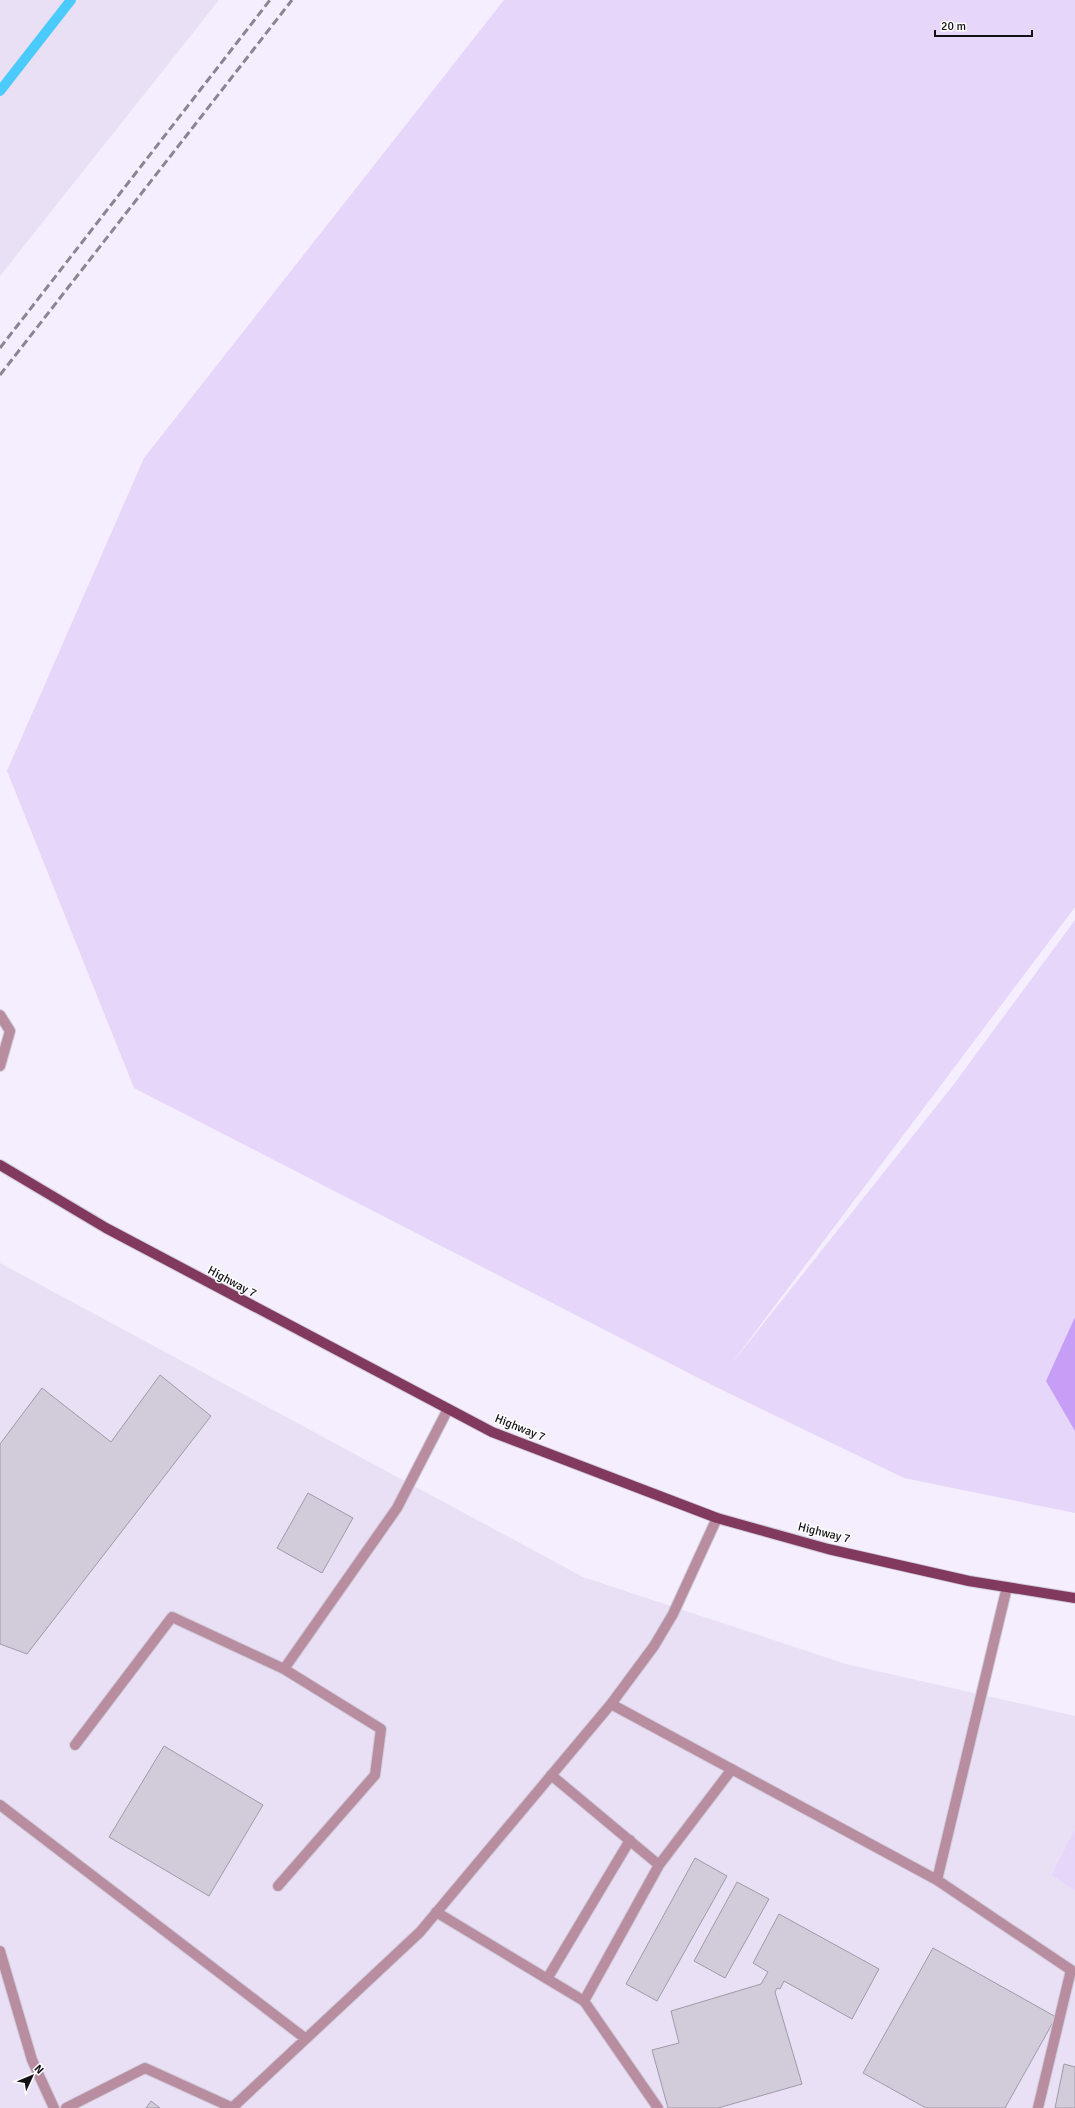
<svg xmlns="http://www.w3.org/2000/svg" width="1075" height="2108" font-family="Signika,sans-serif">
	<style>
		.built { fill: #e9e0f5 }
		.green { fill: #e5d6fa }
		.forest { fill: #c69ef6 }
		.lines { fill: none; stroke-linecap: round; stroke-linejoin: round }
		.stream { stroke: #4bcbfb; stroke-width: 10 }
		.building { fill: #d1cbda; stroke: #a09aa8 }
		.service-casing { stroke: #d0cbd9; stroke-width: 12 }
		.primary-casing { stroke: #d0cbd9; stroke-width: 12 }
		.service { stroke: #b98da0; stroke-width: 10 }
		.primary { stroke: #82395e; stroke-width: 10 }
		.rail { stroke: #8a8691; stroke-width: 3; stroke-dasharray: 8 4; stroke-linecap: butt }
		.labels { text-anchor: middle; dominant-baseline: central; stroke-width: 3; stroke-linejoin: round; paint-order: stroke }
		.street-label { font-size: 12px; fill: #131116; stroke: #fff }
	</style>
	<rect width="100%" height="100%" fill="#f4eefe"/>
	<path class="built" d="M 0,0 L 219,0 L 0,276 Z
		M 0,1263 L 583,1577 L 846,1664 L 1075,1716 L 1075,1829 L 1051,1875 L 1075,1891 L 1075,2108 L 0,2108 Z"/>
	<path class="green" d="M 504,0 L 1075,0 L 1075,907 L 728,1368 L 951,1088 L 1075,920 L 1075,1513 L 904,1478 L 714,1386 L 134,1088 L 7,771 L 144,458 Z
		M 1075,1829 L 1075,1891 L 1051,1875 Z"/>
	<path class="forest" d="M 1075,1317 L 1075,1431 L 1046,1381 Z"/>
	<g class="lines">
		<path class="stream" d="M 0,91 L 71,0"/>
	</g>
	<path class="building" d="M 160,1375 L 211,1416 L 27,1654 L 0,1644 L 0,1444 L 42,1388 L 111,1442 Z
		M 308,1493 L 353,1518 L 322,1573 L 277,1548 Z
		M 164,1746 L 263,1805 L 209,1896 L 109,1837 Z
		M 695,1858 L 727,1876 L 657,2001 L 626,1984 Z
		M 737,1882 L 769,1899 L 725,1978 L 694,1961 Z
		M 779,1914 L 879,1969 L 852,2019 L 784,1981 L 780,1989 L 777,1988 L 775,1992 L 802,2084 L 718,2108 L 668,2108 L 652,2050 L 679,2043 L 671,2011 L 761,1984 L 768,1972 L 753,1963 Z
		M 933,1948 L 1056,2017 L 1005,2108 L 926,2108 L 863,2073 Z
		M 1064,2064 L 1075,2067 L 1075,2108 L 1055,2108 Z
		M 151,2101 L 160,2108 L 146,2108 Z"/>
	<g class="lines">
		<g class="service-casing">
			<path id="service" d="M 0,1015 L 10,1031 L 0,1066
				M 717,1518 L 673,1614 L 654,1646 L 611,1704 L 937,1880 L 1007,1587
				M 75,1745 L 172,1617 L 284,1669 L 397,1508 L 448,1409
				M 0,1805 L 306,2039
				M 659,1865 L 732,1769
				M 937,1880 L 1071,1970 L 1038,2108
				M 278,1886 L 375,1775 L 381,1729 L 284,1669
				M 436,1912 L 584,2001 L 659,1865 L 551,1775
				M 0,1951 L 32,2060 L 54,2108
				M 547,1979 L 630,1840
				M 584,2001 L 658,2108
				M 66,2108 L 145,2068 L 233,2108
				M 232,2108 L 420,1932 L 611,1704"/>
		</g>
		<g class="primary-casing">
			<path id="primary" d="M 0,1165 L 106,1228 L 492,1432 L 717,1518 L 828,1549 L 969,1581 L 1075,1598"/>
		</g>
		<use href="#service" class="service"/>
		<use href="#primary" class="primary"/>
		<path class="rail" d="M 0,348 L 270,0
			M 0,375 L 292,0"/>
	</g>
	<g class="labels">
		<g class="street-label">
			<text transform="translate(232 1282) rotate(28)">Highway 7</text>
			<text transform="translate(520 1428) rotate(22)">Highway 7</text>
			<text transform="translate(824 1533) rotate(14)">Highway 7</text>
		</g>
	</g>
	<g transform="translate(32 2076) rotate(46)" stroke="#ffffff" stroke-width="3" paint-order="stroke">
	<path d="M0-3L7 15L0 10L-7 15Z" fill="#131116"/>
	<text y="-6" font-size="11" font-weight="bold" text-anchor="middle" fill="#131116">N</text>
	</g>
	<path d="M935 30v6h97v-6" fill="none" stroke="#131116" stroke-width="2"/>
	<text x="941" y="30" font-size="12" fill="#131116" stroke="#ffffff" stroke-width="3" paint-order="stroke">20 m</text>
</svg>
